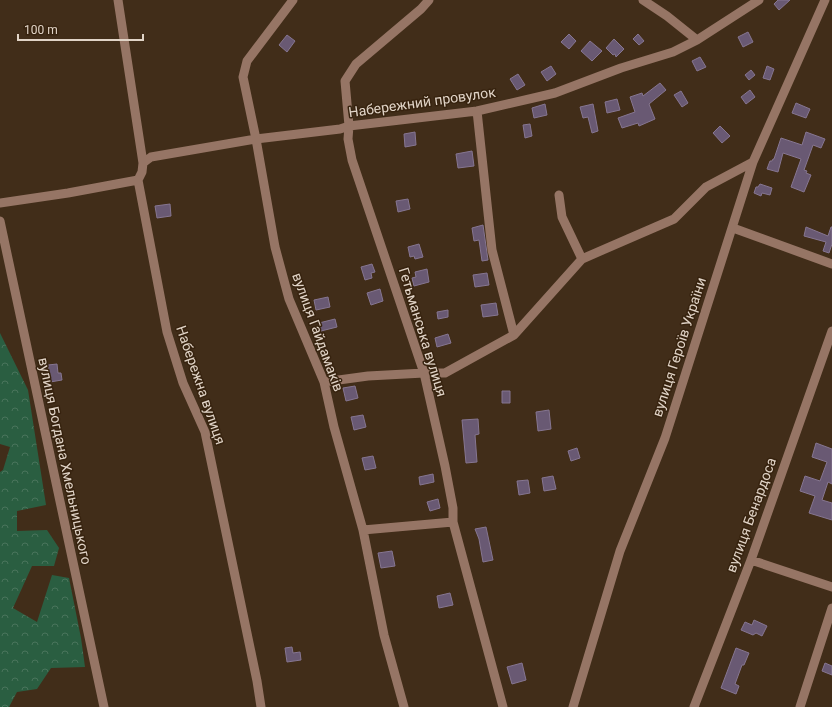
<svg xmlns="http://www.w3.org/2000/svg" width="832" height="707" font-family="Roboto,sans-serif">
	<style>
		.forest { fill: url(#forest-crowns) }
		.building { fill: #695973; stroke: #867691 }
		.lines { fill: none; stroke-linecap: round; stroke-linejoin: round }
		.minor { stroke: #967565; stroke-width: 9 }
		.labels { text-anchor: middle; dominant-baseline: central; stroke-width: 3; stroke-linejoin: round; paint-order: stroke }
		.street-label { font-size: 14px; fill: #e1d4c7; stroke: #37230f }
	</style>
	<defs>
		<pattern id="forest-crowns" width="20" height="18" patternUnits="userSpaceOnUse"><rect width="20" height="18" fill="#2a5e41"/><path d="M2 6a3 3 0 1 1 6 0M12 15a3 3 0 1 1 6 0" fill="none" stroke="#49745b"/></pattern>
	</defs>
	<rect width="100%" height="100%" fill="#412d19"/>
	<path class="forest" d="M 0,333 L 28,390 L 46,505 L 17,511 L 17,531 L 47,530 L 59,548 L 54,566 L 32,566 L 13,608 L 37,622 L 52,575 L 69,578 L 81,638 L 85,667 L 51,668 L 37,689 L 17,692 L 9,707 L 0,707 L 0,472 L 3,470 L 10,447 L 0,444 Z"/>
	<path class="building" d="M 778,0 L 790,0 L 779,10 L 774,4 Z
		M 748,32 L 753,42 L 743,47 L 738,37 Z
		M 569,34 L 576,41 L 569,49 L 561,42 Z
		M 638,34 L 644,41 L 639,45 L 633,39 Z
		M 287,35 L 295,41 L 287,52 L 279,45 Z
		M 614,39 L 624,49 L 616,57 L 615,54 L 613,55 L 606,48 Z
		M 590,41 L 602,51 L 592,61 L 581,51 Z
		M 700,57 L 706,67 L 697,71 L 692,61 Z
		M 551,66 L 556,74 L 547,81 L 541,72 Z
		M 767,66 L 774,69 L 770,80 L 763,78 Z
		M 751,70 L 755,75 L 749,80 L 745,75 Z
		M 518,74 L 525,85 L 517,90 L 510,79 Z
		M 660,83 L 666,90 L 649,104 L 655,119 L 639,126 L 638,123 L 622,128 L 618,118 L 635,112 L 630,97 L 642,93 L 643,96 Z
		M 750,90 L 755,97 L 746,104 L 741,97 Z
		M 681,91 L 688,103 L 682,107 L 674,95 Z
		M 617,99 L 620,110 L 607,113 L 605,102 Z
		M 796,103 L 810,109 L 806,118 L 792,113 Z
		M 545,104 L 547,115 L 534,118 L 532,108 Z
		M 593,104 L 598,131 L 592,133 L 588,117 L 583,118 L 580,107 Z
		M 530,124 L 532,136 L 525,138 L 523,125 Z
		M 720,126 L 730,136 L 722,143 L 713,133 Z
		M 415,132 L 416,145 L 405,147 L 404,134 Z
		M 806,132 L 825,139 L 821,148 L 813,145 L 804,170 L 807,171 L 806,173 L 811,175 L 804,192 L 791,187 L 801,159 L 783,153 L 778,172 L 767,169 L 770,161 L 772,161 L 773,159 L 774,159 L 781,138 L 802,145 Z
		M 472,151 L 474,166 L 458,168 L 456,154 Z
		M 760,184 L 772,188 L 770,195 L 762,193 L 761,196 L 754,193 L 756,187 L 758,187 Z
		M 408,199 L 410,209 L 398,212 L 396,201 Z
		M 170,204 L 171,216 L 157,218 L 155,206 Z
		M 483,225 L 488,260 L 482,261 L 479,240 L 474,241 L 472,228 Z
		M 806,227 L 828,236 L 831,227 L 832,227 L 832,244 L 829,253 L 823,251 L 826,242 L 804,236 Z
		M 419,244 L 423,257 L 415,259 L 414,256 L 410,257 L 408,247 Z
		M 372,264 L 375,272 L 371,273 L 372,278 L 365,280 L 361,267 Z
		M 427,269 L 429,282 L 414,286 L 412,278 L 416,277 L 415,272 Z
		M 487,273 L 489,285 L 475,287 L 473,275 Z
		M 380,289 L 383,301 L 371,305 L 367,293 Z
		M 328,297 L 330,307 L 316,310 L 314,300 Z
		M 496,303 L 498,315 L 483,317 L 481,305 Z
		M 448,310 L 448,317 L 438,319 L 437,312 Z
		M 335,319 L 337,327 L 321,331 L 319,323 Z
		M 448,334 L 451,343 L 437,347 L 435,338 Z
		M 57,364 L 58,373 L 61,373 L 62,380 L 50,382 L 48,365 Z
		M 355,386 L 358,398 L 346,401 L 343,388 Z
		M 502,391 L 510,391 L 510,403 L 502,403 Z
		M 549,410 L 551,429 L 538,431 L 536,412 Z
		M 363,415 L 366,427 L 354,430 L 351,417 Z
		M 478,419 L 479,434 L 475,435 L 477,462 L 466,463 L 462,420 Z
		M 816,443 L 832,449 L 832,484 L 828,482 L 822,500 L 832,503 L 832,520 L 809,513 L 815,496 L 800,491 L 805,476 L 820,481 L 827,462 L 812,457 Z
		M 577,448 L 580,458 L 571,461 L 568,451 Z
		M 373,456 L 376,468 L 365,470 L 362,458 Z
		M 433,474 L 434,482 L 420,485 L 419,477 Z
		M 553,476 L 556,489 L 544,491 L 542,478 Z
		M 528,480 L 530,493 L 519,495 L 517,481 Z
		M 438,499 L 440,508 L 430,511 L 427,502 Z
		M 486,527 L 493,560 L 483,562 L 479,539 L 475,529 Z
		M 392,551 L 395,566 L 381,568 L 378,553 Z
		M 450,593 L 453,605 L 439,608 L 437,596 Z
		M 754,620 L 767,626 L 762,636 L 756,633 L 753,635 L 741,630 L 745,622 L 752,625 Z
		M 292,647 L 293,653 L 300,652 L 301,660 L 287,662 L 285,648 Z
		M 736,648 L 749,653 L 744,665 L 742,665 L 735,684 L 739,686 L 736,694 L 721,688 Z
		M 522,663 L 526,680 L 512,684 L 507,667 Z
		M 825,663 L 832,666 L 832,675 L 822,671 Z"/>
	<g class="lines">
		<path class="minor" d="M 118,0 L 143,163 L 142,172 L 138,180 L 167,332 L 183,383 L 205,432 L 257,681 L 261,707
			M 293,0 L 247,61 L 243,77 L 256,139 L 275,247 L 289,299 L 324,382 L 334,427 L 363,530 L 384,635 L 404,707
			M 429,0 L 421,9 L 356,64 L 345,81 L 349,126 L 348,139 L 352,160 L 424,373 L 445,466 L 453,508 L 453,522 L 503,707
			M 643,0 L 667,16 L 697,40
			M 477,111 L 492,250 L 514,335
			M 143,163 L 151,157 L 256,139 L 340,129 L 349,126 L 477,111 L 555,93 L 621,68 L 673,52 L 697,40 L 759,0
			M 559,195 L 562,217 L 582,259
			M 0,203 L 68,193 L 138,180
			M 0,221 L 104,707
			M 733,228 L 832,264
			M 324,382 L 368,376 L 424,373 L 445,373 L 514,335 L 582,259 L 674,219 L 706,187 L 753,162
			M 363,530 L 453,522
			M 751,560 L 832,587
			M 573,707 L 620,551 L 665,438 L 753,162 L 825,0
			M 694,707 L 751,560 L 832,331
			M 800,707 L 832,608"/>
	</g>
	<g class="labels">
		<g class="street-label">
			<text transform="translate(422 102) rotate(-8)">Набережний провулок</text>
			<text transform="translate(318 332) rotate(70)">вулиця Гайдамаків</text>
			<text transform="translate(423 332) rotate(73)">Гетьманська вулиця</text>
			<text transform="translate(679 347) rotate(-72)">вулиця Героїв України</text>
			<text transform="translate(201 385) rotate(71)">Набережна вулиця</text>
			<text transform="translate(65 461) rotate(78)">вулиця Богдана Хмельницького</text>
			<text transform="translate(751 515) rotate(-70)">вулиця Бенардоса</text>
		</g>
	</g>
	<path d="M18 34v6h125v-6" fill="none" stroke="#e1d4c7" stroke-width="2"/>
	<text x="24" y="34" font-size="12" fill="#e1d4c7" stroke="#37230f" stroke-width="3" paint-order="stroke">100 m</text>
</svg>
